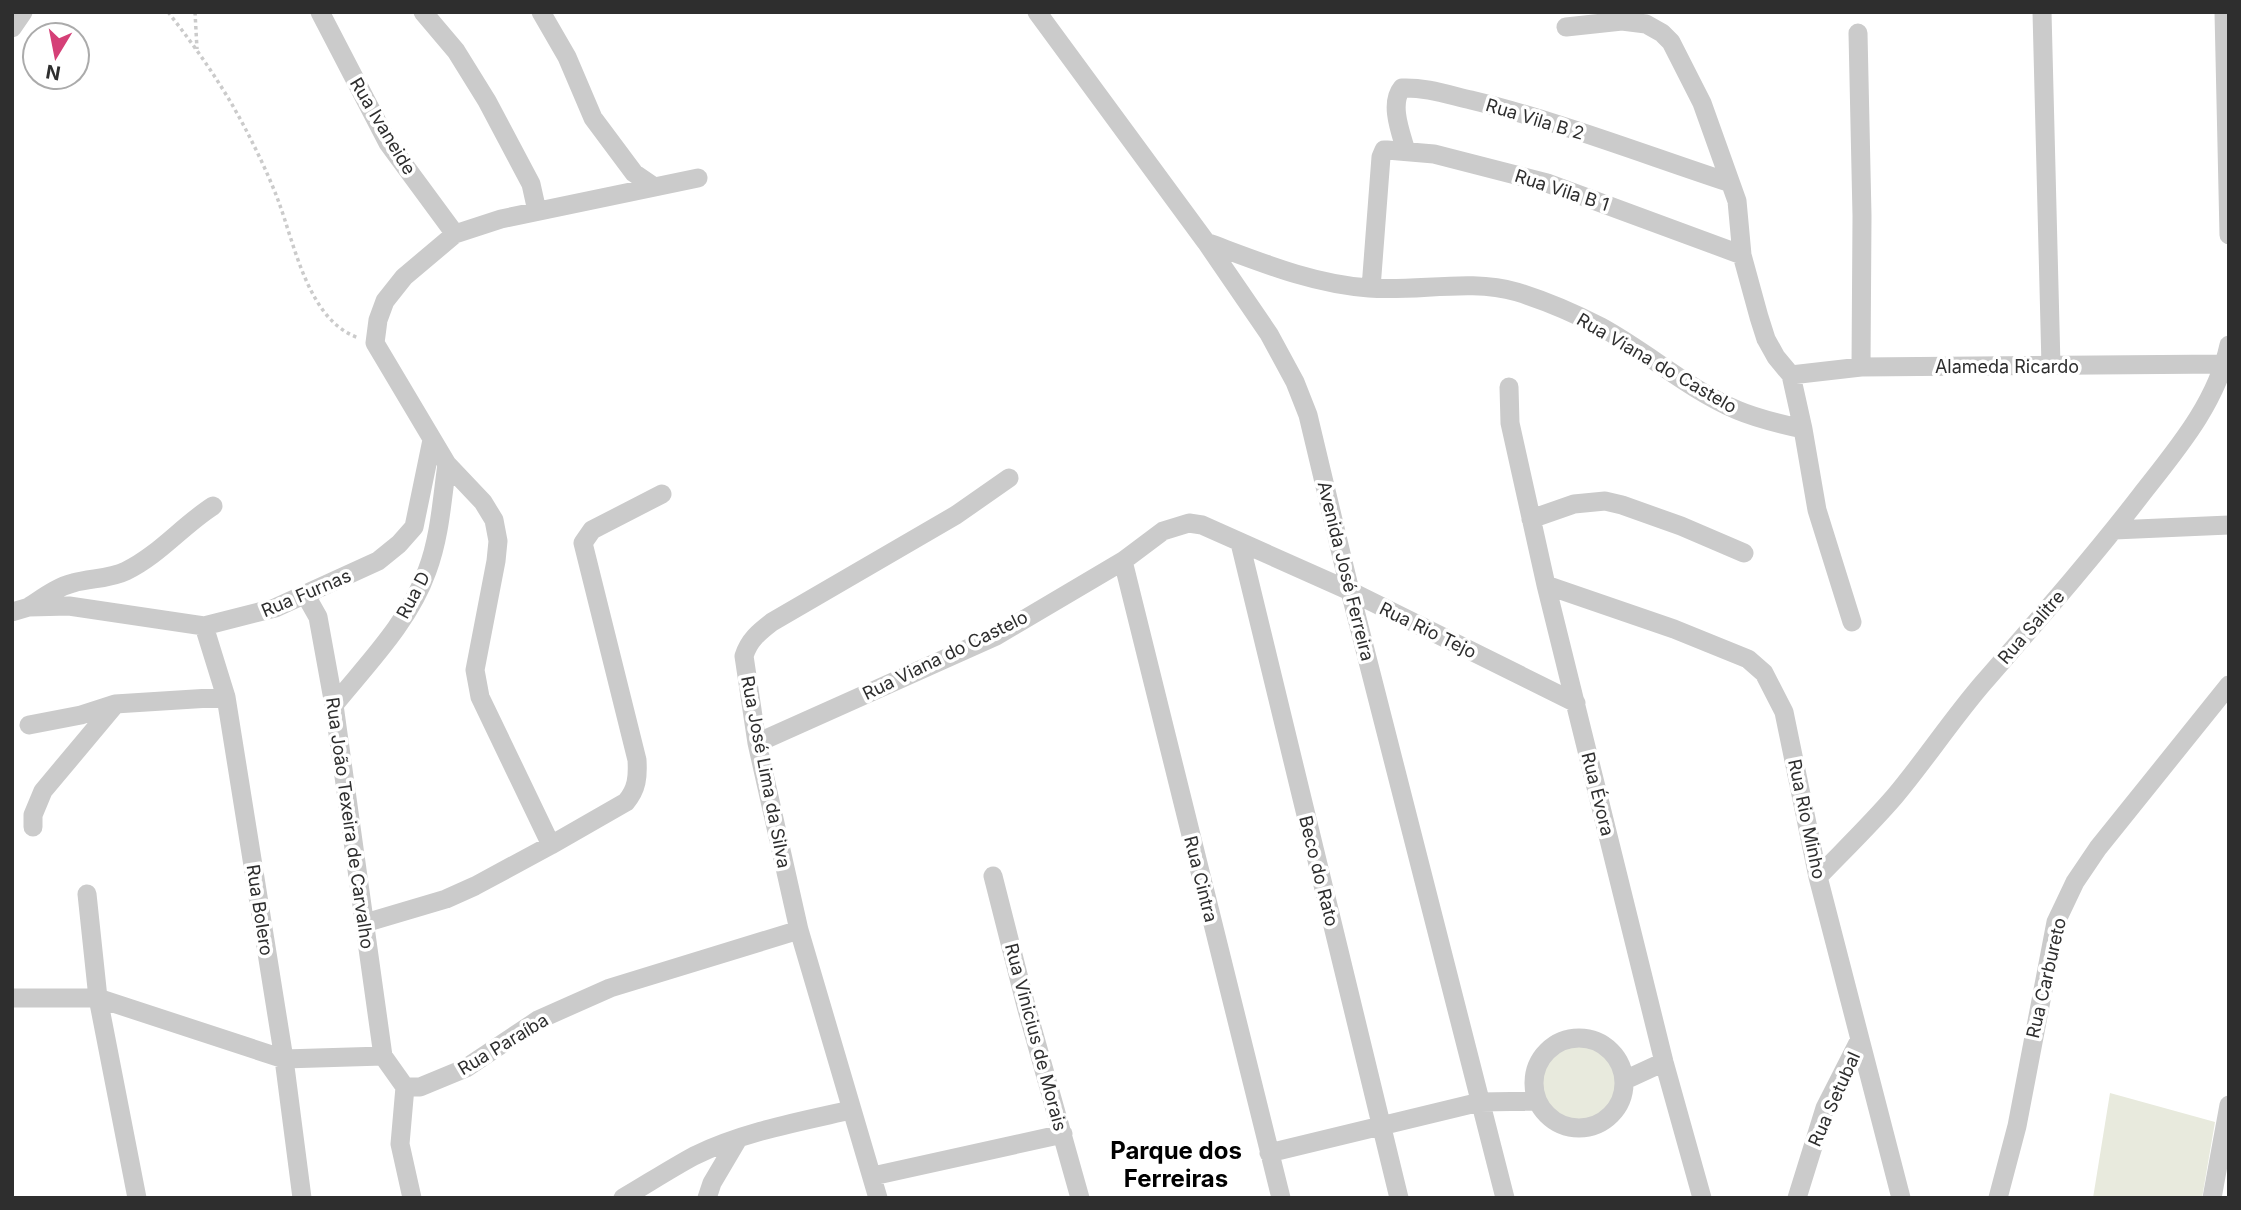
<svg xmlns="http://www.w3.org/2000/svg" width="2241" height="1210" font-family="Inter,sans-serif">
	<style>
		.green { fill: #e8eadd }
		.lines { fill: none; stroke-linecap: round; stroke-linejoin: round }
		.path { stroke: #cbcbcb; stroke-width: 3.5; stroke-dasharray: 3.5 3.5; stroke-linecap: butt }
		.minor { stroke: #cbcbcb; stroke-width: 19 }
		.labels { text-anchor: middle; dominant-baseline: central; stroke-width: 7; stroke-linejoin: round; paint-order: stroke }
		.street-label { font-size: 18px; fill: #2e2e2e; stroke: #fff }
		.district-label { font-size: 24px; font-weight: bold; fill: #000; stroke: #fff }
	</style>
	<rect width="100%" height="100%" fill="#fff"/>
	<path class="green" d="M1541 1083a39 39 0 1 1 78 0a39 39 0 1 1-78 0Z
		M 2110,1093 L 2215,1122 L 2202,1198 L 2093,1198 Z"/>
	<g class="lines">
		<path class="path" d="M 168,12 C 197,49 223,86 245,128 C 257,151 269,176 278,200 C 295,245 308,321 359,338
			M 195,12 L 197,49"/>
		<path class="minor" d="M 320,12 L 388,143 L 455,234
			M 423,12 L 456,51 L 487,101 L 531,184 L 537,211
			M 541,12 L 567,57 L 593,118 L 634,173 L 653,186
			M 1037,12 L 1206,242 L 1269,334 L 1295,382 L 1308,415 L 1350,591 L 1505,1198
			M 2042,12 L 2051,366
			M 2224,12 L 2229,235
			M 12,28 L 23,12
			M 1858,33 L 1862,216 L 1861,367
			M 1406,151 C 1401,133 1389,104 1402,88 C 1425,87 1449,95 1471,100 C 1558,121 1643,154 1728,182
			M 1206,242 C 1260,262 1312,284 1369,288 C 1418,292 1470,278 1517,292 C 1546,301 1574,313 1601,327 C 1647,352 1688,389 1737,410 C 1758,419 1780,424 1803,429 L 1791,375 L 1776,357 L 1766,339 L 1759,317 L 1742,255 L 1737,201 L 1702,103 L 1671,42 L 1662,33 L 1646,24 L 1622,21 L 1566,27
			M 1371,288 L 1381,157 L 1384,150 L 1387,150 L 1434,154 L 1547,183 L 1742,255
			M 1791,375 L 1861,367 L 2225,364
			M 1509,387 L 1510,423 L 1546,585 L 1664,1062 L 1702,1198
			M 1803,429 L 1817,510 L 1852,622
			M 1531,519 L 1574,504 L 1605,501 L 1622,505 L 1681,526 L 1744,553
			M 2114,530 L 2229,525
			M 1240,543 L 1399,1198
			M 1123,561 L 1281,1198
			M 1546,585 L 1674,629 L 1748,659 L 1764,673 L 1784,712 L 1818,877 L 1901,1198
			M 305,594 L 318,617 L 334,705 L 383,1056
			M 30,606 C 44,597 57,587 73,583 C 91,578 110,579 126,571 C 159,555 182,526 213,506
			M 12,612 L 29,607 L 69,606 L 204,626 L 275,608 L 378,561 L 399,544 L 414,527 L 432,440
			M 204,626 L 226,697 L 284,1059 L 302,1198
			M 334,705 C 367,664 409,622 427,571 C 440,537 442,499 447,464
			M 29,725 L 81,715 L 115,704 L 226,697
			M 757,743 L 996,636 L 1123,561 L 1163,531 L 1189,523 L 1202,525 L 1350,591 L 1576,703
			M 33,827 L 33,815 L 43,791 L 115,705
			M 551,845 L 626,802 C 637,789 638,777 637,760 L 583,543 L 592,530 L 662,494
			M 993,876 L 1026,1006 L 1080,1198
			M 1818,877 C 1844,850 1871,824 1895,796 C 1926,759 1952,719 1984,682 C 2037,621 2091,560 2141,495 C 2177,449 2216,404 2229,345
			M 87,894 L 98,998 L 137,1198
			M 365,923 L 446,899 L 475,886 L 551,845 L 480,697 L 475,670 L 496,561 L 498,541 L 494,520 L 483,502 L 447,464 L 375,343 L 378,320 L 385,301 L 404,277 L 455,234 L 501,219 L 698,178
			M 12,998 L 98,998 L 284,1059 L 383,1056 L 405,1087 L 420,1087 L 466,1068 L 538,1020 L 610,988 L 799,930
			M1534 1083a45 45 0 1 1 90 0a45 45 0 1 1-90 0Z
			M 1625,1080 L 1664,1062
			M 405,1087 L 400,1144 L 412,1198
			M 1269,1153 L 1480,1102 L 1537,1101
			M 873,1176 L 1063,1134
			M 623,1198 C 647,1184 670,1169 694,1156 C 743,1132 798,1122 851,1110
			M 707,1198 L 712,1183 L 738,1139
			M 878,1198 L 799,930 L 757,743 L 744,656 C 749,640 759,632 772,622 L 956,515 L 1009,478
			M 1797,1198 L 1825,1108 L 1859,1041
			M 1998,1198 L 2017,1126 L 2056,922 L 2075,882 L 2098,848 L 2229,685
			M 2212,1198 L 2229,1105"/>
	</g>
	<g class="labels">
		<g class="street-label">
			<text transform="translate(1535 119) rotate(17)">Rua Vila B 2</text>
			<text transform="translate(383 126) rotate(59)">Rua Ivaneide</text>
			<text transform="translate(1562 190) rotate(18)">Rua Vila B 1</text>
			<text transform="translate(1657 363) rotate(30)">Rua Viana do Castelo</text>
			<text x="2007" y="366">Alameda Ricardo</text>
			<text transform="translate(1346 571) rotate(76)">Avenida José Ferreira</text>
			<text transform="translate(306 593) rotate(-23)">Rua Furnas</text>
			<text transform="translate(413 595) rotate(-62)">Rua D</text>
			<text transform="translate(2031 627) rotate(-49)">Rua Salitre</text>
			<text transform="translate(1428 630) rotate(26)">Rua Rio Tejo</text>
			<text transform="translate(945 655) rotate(-26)">Rua Viana do Castelo</text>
			<text transform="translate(766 772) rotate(79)">Rua José Lima da Silva</text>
			<text transform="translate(1598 794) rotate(76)">Rua Évora</text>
			<text transform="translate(1807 819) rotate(78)">Rua Rio Minho</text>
			<text transform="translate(350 823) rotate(82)">Rua João Texeira de Carvalho</text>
			<text transform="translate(1319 871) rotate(76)">Beco do Rato</text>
			<text transform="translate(1201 879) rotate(76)">Rua Cintra</text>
			<text transform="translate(260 910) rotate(81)">Rua Bolero</text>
			<text transform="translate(2046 978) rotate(-77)">Rua Carbureto</text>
			<text transform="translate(1036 1037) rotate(75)">Rua Vinicius de Morais</text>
			<text transform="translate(503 1044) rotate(-31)">Rua Paraíba</text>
			<text transform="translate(1834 1099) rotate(-66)">Rua Setubal</text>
		</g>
		<g class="district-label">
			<text x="1176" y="1150">Parque dos<tspan x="1176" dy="28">Ferreiras</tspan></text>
		</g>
	</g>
	<rect width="2241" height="1210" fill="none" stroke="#2e2e2e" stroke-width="28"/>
	<g transform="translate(56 56) rotate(190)"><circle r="33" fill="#ffffff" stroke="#ababab" stroke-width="2"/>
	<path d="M0-5L12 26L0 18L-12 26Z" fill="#d54077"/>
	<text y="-10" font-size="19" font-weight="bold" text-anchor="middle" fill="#2e2e2e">N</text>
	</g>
</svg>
